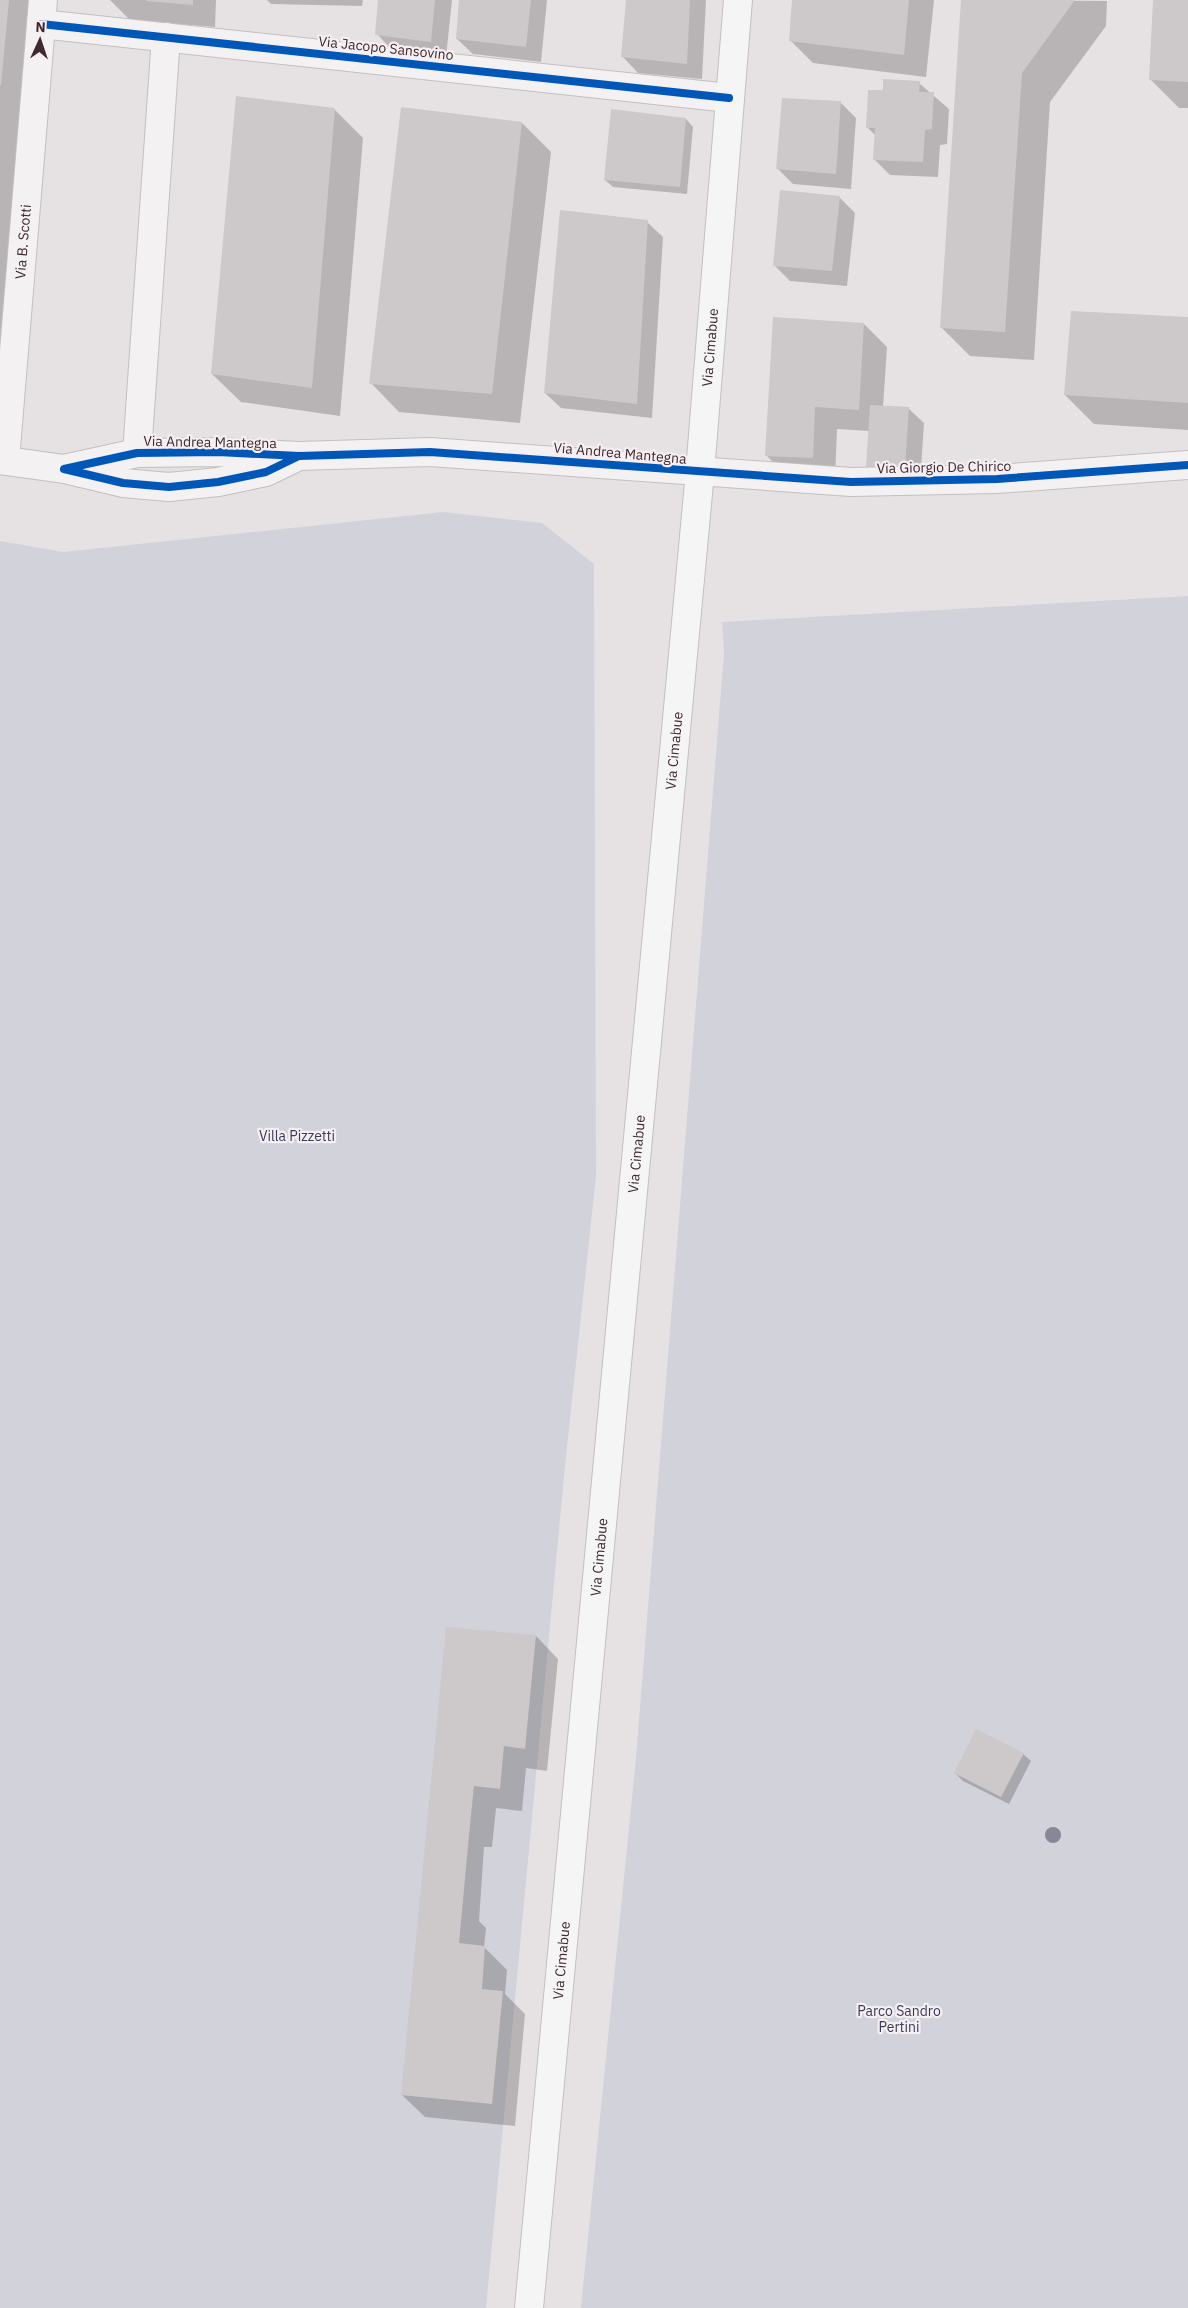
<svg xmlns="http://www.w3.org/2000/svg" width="1188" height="2308" font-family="'IBM Plex Sans',sans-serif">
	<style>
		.green { fill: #d2d2da }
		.shadow { fill: #0003 }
		.building { fill: #cdc8ca }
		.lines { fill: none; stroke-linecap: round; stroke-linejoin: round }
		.minor-casing { stroke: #c3bfc1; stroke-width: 30 }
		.major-casing { stroke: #c4bec0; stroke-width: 30 }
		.minor { stroke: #f3f1f2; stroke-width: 28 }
		.major { stroke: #f6f5f5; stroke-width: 28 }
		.cycleway-casing { stroke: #f6eff2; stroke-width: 11 }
		.cycleway { stroke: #0057b8; stroke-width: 8 }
		.tree { fill: #868798 }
		.labels { text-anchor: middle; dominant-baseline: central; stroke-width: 4.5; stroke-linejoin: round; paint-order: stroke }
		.street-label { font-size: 14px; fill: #3f2930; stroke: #f6eff2 }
		.park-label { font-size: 14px; fill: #373c5a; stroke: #f6eff2 }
	</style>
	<rect width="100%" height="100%" fill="#e6e2e4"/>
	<path class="green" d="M 443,512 L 542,523 L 594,564 L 596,1176 L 565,1466 L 486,2308 L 0,2308 L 0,541 L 63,552 Z
		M 1188,596 L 1188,2308 L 581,2308 L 636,1758 L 724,653 L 722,622 Z"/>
	<path class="shadow" d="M 0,0 L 40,0 L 0,421 Z
		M 110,0 L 216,0 L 215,27 L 130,20 Z
		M 267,0 L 363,0 L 362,6 L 271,4 Z
		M 379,0 L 452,0 L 446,57 L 392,50 L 377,34 Z
		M 460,0 L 547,0 L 541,62 L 473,54 L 457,39 Z
		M 627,0 L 706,0 L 702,79 L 638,73 L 623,57 Z
		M 793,0 L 934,0 L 926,77 L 813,63 L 790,40 Z
		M 962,0 L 1107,1 L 1106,26 L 1050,102 L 1034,360 L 970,356 L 941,327 Z
		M 1154,0 L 1188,1 L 1188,108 L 1179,108 L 1150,79 Z
		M 919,83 L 949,109 L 947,144 L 940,145 L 938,177 L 890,175 L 874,159 L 876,136 L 867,127 L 884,92 Z
		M 783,99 L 841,103 L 856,118 L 851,189 L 793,184 L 778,169 Z
		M 334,109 L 363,138 L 340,416 L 241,402 L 212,374 Z
		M 686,119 L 693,127 L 687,194 L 613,187 L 605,180 Z
		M 522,123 L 551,152 L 520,423 L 399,412 L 371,383 Z
		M 839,197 L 855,213 L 847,286 L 790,281 L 774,265 Z
		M 647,222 L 663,237 L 652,418 L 561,408 L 545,393 Z
		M 1188,318 L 1188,430 L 1094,424 L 1065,395 Z
		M 864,324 L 887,347 L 883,407 L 908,408 L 924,423 L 920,484 L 882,482 L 867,466 L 869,431 L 837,429 L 835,480 L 789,478 L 766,455 Z
		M 536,1636 L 558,1659 L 547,1771 L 526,1768 L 522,1811 L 496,1808 L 492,1847 L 484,1847 L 479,1921 L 486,1928 L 484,1947 L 507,1970 L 505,1994 L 525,2014 L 515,2126 L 425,2117 L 402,2095 L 421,1900 Z
		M 1023,1754 L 1031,1761 L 1009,1804 L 963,1781 L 955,1773 Z"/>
	<path class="building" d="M 0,0 L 9,0 L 1,85 L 0,85 Z
		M 146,0 L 193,0 L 193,5 L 146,1 Z
		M 378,0 L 435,0 L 431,42 L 375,35 Z
		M 459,0 L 531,0 L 526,47 L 456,39 Z
		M 626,0 L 690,0 L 687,64 L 621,57 Z
		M 792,0 L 909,0 L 904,55 L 789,41 Z
		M 961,0 L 1075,0 L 1022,73 L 1005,332 L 940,328 Z
		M 1153,0 L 1188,0 L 1188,82 L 1149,80 Z
		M 883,79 L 920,81 L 919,92 L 934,92 L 932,129 L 925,130 L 923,162 L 873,160 L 875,128 L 866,128 L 868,90 L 883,90 Z
		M 236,96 L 335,108 L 312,388 L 211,374 Z
		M 782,98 L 841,101 L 836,174 L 776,169 Z
		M 401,107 L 522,122 L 492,394 L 369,384 Z
		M 611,109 L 686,118 L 680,187 L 604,180 Z
		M 780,190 L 840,196 L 832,271 L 773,266 Z
		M 560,210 L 648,220 L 637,404 L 544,393 Z
		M 1071,311 L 1188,317 L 1188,403 L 1064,395 Z
		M 773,317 L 864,323 L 859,410 L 815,407 L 813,458 L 765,456 Z
		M 870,405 L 909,407 L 905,469 L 866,467 Z
		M 446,1627 L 536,1635 L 525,1749 L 504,1746 L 500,1789 L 474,1786 L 470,1825 L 459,1943 L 485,1946 L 482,1989 L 503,1991 L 492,2104 L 401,2095 Z
		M 976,1729 L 1024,1753 L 1001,1797 L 954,1773 Z"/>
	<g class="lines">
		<g class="minor-casing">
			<g id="minor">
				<path d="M 41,24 L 729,98"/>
				<path d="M 137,453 L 166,37"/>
				<path d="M 299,456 L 266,472 L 218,482 L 169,487 L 123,483 L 64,469 L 137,453 L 218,452 L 299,456 L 430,452 L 851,482 L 997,479 L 1188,465"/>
				<path d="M 0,460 L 64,469"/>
				<path id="s1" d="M 5,460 L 43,0"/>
			</g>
		</g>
		<g class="major-casing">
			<g id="major">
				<path id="s2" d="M 529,2308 L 700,472 L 738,0"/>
			</g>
		</g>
		<use href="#minor" class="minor"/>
		<use href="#major" class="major"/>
		<g class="cycleway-casing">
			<path id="cycleway" d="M 41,24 L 729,98
				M 299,456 L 266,472 L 218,482 L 169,487 L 123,483 L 64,469 L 137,453 L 218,452 L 299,456 L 430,452 L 851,482 L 997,479 L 1188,465"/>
		</g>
		<use href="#cycleway" class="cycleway"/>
	</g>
	<circle class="tree" cx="1053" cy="1835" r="8"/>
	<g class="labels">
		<g class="street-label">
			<text transform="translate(386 48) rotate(6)">Via Jacopo Sansovino</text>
			<text stroke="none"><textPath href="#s1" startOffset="219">Via B. Scotti</textPath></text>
			<text stroke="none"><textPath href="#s2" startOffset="1969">Via Cimabue</textPath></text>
			<text transform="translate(210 442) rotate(1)">Via Andrea Mantegna</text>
			<text transform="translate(620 453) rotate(5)">Via Andrea Mantegna</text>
			<text transform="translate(944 467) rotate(-1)">Via Giorgio De Chirico</text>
			<text stroke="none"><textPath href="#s2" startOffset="1564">Via Cimabue</textPath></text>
			<text stroke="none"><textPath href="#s2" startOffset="1159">Via Cimabue</textPath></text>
			<text stroke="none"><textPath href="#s2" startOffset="754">Via Cimabue</textPath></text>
			<text stroke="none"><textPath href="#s2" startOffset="349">Via Cimabue</textPath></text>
		</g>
		<g class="park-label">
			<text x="297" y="1136">Villa Pizzetti</text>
			<text x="899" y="2011">Parco Sandro<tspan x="899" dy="16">Pertini</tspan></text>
		</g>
	</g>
	<g transform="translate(40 40) rotate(3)" stroke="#f6eff2" stroke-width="4" paint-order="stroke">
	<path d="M0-4L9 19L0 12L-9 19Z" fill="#3f2930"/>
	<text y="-8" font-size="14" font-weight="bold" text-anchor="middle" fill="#3f2930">N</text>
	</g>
</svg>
